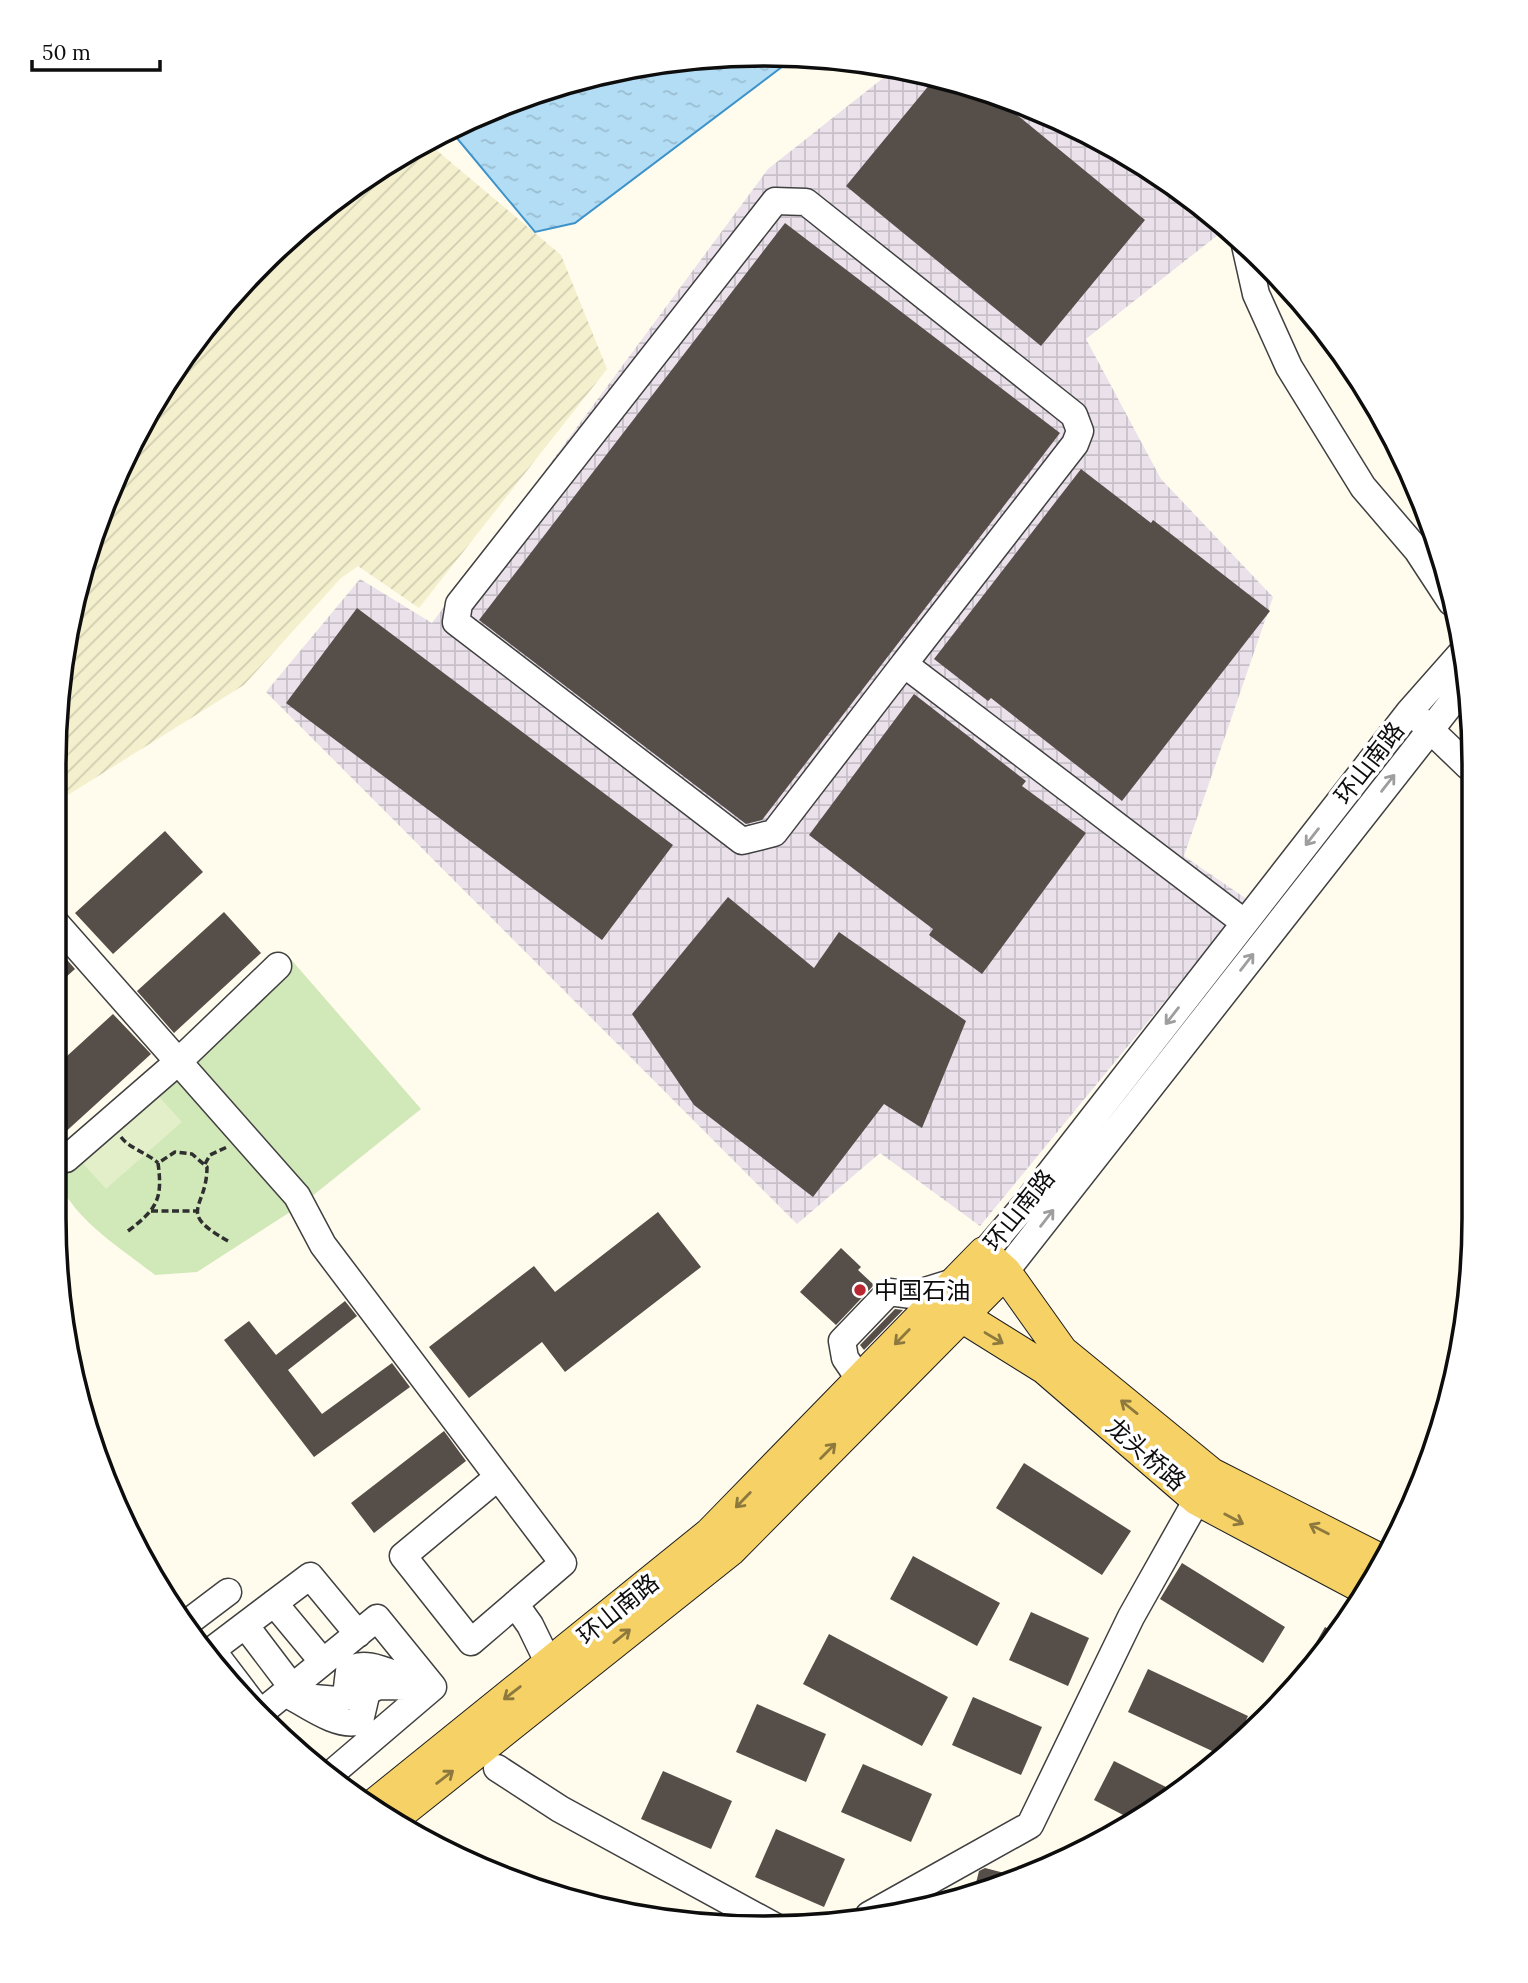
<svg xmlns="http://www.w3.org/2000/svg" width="1528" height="1983" font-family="Lora,'Noto Sans SC',serif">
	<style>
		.industrial { fill: url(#industrial-grid) }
		.farmland { fill: url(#farmland-furrows) }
		.grass { fill: #d1e8b8 }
		.pitch { fill: #e2efc9 }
		.water { fill: url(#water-ripples); stroke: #3c93ca; stroke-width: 2 }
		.building { fill: #554e49 }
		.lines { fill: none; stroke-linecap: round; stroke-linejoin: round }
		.minor-casing { stroke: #404040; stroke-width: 29 }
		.major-casing { stroke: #1e1e1e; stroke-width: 34 }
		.path { stroke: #2f2f2f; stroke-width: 3.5; stroke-dasharray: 7 3.5; stroke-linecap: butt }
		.minor { stroke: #fff; stroke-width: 26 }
		.major { stroke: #f5d166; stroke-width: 32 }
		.oneway { stroke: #9e9e9e }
		.oneway2 { stroke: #8d793e }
		.poi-dot { fill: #b92831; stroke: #fff; stroke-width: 2.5 }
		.labels { text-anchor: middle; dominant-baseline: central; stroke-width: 7; stroke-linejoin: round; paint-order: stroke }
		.street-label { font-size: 24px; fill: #0d0d0d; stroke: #fff }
		.poi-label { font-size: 24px; fill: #0d0d0d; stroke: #fff; text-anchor: start }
		.rim { fill: none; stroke: #0d0d0d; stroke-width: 3.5 }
	</style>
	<defs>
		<pattern id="industrial-grid" width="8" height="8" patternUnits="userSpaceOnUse" patternTransform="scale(1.75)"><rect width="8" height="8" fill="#eae1eb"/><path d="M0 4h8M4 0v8" fill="none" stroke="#c8c0c8"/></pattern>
		<pattern id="farmland-furrows" width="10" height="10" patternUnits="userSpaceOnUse" patternTransform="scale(1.75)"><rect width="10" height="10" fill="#f4f0ce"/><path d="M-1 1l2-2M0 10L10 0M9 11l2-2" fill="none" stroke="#d0cdb0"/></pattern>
		<pattern id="water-ripples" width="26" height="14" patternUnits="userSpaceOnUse" patternTransform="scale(1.75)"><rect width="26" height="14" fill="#b3ddf4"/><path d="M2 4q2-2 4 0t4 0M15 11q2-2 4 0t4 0" fill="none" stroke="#99bcd0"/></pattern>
	</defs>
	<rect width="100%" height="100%" fill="#fffbed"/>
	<path class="industrial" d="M 897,67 L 1036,108 L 1159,174 L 1216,221 L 1219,234 L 1086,339 L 1161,479 L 1273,597 L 1184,856 L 1248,900 L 980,1226 L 880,1153 L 797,1224 L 266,692 L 360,579 L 432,623 L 768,169 Z"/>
	<path class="farmland" d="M 428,143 L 561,255 L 607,369 L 419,608 L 358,566 L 341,578 L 244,685 L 55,803 L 56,718 L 79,580 L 127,450 L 201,332 L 296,231 L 370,174 Z"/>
	<path class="grass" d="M 288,956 L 421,1109 L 301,1205 L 197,1272 L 155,1275 C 118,1245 54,1209 54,1156 Z"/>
	<path class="pitch" d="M 154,1091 L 182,1122 L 106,1189 L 78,1158 Z"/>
	<path class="water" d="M 764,54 L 795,57 L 575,223 L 535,232 L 451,131 L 493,108 L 626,68 Z"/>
	<path class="building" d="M 935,78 L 993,95 L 1145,220 L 1041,346 L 846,186 Z
		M 785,223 L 1060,433 L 762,820 L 746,824 L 479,620 Z
		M 1081,469 L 1151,523 L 1153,520 L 1270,611 L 1122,801 L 991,698 L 988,701 L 934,659 Z
		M 357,608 L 673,845 L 602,940 L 286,703 Z
		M 914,694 L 1026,781 L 1022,786 L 1086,833 L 982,974 L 929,935 L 933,929 L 809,835 Z
		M 165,831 L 203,872 L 113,954 L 75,913 Z
		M 728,897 L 814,968 L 839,932 L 966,1021 L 922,1128 L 884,1104 L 813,1197 L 694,1105 L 632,1014 Z
		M 224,912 L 261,953 L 174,1033 L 137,991 Z
		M 55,946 L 75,969 L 55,987 Z
		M 113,1014 L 151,1054 L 61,1136 L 55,1130 L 55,1067 Z
		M 658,1212 L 701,1267 L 565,1372 L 542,1342 L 469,1398 L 429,1347 L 534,1266 L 555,1292 Z
		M 841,1248 L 861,1267 L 858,1270 L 874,1285 L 836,1325 L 800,1292 Z
		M 345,1301 L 357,1316 L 288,1370 L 322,1414 L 392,1363 L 410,1387 L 314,1457 L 224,1340 L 249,1321 L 276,1355 Z
		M 895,1309 L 903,1310 L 864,1350 L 860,1345 Z
		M 444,1431 L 466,1461 L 374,1533 L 351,1503 Z
		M 1024,1463 L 1131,1531 L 1102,1575 L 996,1508 Z
		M 913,1556 L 1000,1603 L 977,1646 L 890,1599 Z
		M 1182,1563 L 1285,1627 L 1263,1663 L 1160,1599 Z
		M 1031,1612 L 1089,1638 L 1068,1686 L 1009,1660 Z
		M 1325,1627 L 1337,1634 L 1312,1665 L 1306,1660 Z
		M 829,1634 L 948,1697 L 922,1746 L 803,1684 Z
		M 1148,1669 L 1248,1716 L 1233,1748 L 1223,1756 L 1128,1712 Z
		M 973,1697 L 1042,1727 L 1021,1775 L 952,1745 Z
		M 757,1704 L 826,1734 L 806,1782 L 736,1752 Z
		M 1114,1761 L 1178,1793 L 1137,1822 L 1094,1800 Z
		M 863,1764 L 932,1794 L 911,1842 L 841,1812 Z
		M 663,1771 L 732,1801 L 711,1849 L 641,1819 Z
		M 776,1829 L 845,1859 L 824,1907 L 755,1877 Z
		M 985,1868 L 1020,1877 L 973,1895 L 979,1871 Z"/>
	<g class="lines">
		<g class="minor-casing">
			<path id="minor" d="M 1245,245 L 1256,294 L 1289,367 L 1363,487 L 1417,550 L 1451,602
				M 904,664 L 1075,444 L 1080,431 L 1074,415 L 806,202 L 775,201 L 459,604 L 456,622 L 742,841 L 774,833 L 904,664 L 1245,923
				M 1419,719 L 1468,766
				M 55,922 L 297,1196 L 323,1245 L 563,1563 L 471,1642 L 403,1556 L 498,1477
				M 66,1159 L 179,1061 L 278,966
				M 984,1253 L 1025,1205 L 1410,711 L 1463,651
				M 1005,1272 L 1468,682
				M 860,1380 L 845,1358 L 842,1341 L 889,1292 L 912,1295 L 957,1281
				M 274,1603 L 323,1662
				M 515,1604 L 530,1625 L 549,1664
				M 187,1623 L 228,1592
				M 245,1625 L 292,1687
				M 285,1693 C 305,1703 338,1729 360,1721 L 367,1691 L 379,1686 L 433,1687
				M 303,1697 L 337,1700 L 346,1696 L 349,1671 C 364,1658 391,1674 408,1679
				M 260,1713 L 212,1650 L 310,1576 L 358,1634
				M 258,1715 L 377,1618 L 433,1687 L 331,1774
				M 497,1768 L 560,1809 L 776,1927
				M 869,1915 L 1030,1825 L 1131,1617 L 1207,1482"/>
		</g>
		<g class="major-casing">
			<path id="major" d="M 944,1305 L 1045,1368 L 1197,1499 L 1366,1589
				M 373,1806 L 710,1534 L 984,1253 L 1005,1272 L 1062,1352 L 1211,1474 L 1380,1560
				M 391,1820 L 730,1550 L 1005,1272"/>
		</g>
		<path class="path" d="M 121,1137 C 130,1149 146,1152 158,1163
			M 205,1164 L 210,1155 L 227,1147
			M 151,1211 L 196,1211
			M 128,1231 C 157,1209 163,1199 158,1163 L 175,1152 L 192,1154 L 207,1167 C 207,1210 175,1211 228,1241"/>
		<use href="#minor" class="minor"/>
		<use href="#major" class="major"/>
	</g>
	<defs><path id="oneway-shaft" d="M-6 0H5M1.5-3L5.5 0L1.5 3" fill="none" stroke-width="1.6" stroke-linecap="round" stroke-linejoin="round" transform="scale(1.75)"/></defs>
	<g class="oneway">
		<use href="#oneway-shaft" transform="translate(1388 783) rotate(-52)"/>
		<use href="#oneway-shaft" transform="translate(1312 837) rotate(128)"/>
		<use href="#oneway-shaft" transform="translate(1247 962) rotate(-52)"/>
		<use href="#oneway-shaft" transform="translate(1172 1016) rotate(128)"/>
		<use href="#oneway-shaft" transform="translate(1047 1218) rotate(-52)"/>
	</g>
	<g class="oneway2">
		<use href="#oneway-shaft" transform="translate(902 1337) rotate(134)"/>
		<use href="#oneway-shaft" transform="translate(994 1338) rotate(31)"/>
		<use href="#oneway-shaft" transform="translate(1129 1407) rotate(-141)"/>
		<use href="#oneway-shaft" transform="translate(828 1451) rotate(-45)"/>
		<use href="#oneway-shaft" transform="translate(743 1500) rotate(134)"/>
		<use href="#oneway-shaft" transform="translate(1234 1519) rotate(28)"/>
		<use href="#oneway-shaft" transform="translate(1319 1529) rotate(-153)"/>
		<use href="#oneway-shaft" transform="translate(622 1636) rotate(-39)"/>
		<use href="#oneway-shaft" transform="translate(512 1693) rotate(142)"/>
		<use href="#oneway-shaft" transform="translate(445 1777) rotate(-38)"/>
	</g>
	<circle class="poi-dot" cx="860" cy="1290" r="7"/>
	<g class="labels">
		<g class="street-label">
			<text transform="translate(1369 763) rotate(-52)">环山南路</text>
			<text transform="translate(1019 1210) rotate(-51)">环山南路</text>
			<text transform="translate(1146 1454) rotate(41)">龙头桥路</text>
			<text transform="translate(618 1609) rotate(-39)">环山南路</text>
		</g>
		<g class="poi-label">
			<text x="874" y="1290">中国石油</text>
		</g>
	</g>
	<path d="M0 0H1528V1983H0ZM764 66H764A698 698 0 0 1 1462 764V1218A698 698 0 0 1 764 1916H764A698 698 0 0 1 66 1218V764A698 698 0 0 1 764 66Z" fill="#fff" fill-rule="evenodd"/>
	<path class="rim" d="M764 66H764A698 698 0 0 1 1462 764V1218A698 698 0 0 1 764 1916H764A698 698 0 0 1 66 1218V764A698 698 0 0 1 764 66Z"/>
	<path d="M32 60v10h128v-10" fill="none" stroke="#0d0d0d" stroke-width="3.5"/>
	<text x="42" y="60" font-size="21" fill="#0d0d0d" stroke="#ffffff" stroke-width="5" paint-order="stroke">50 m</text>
</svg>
